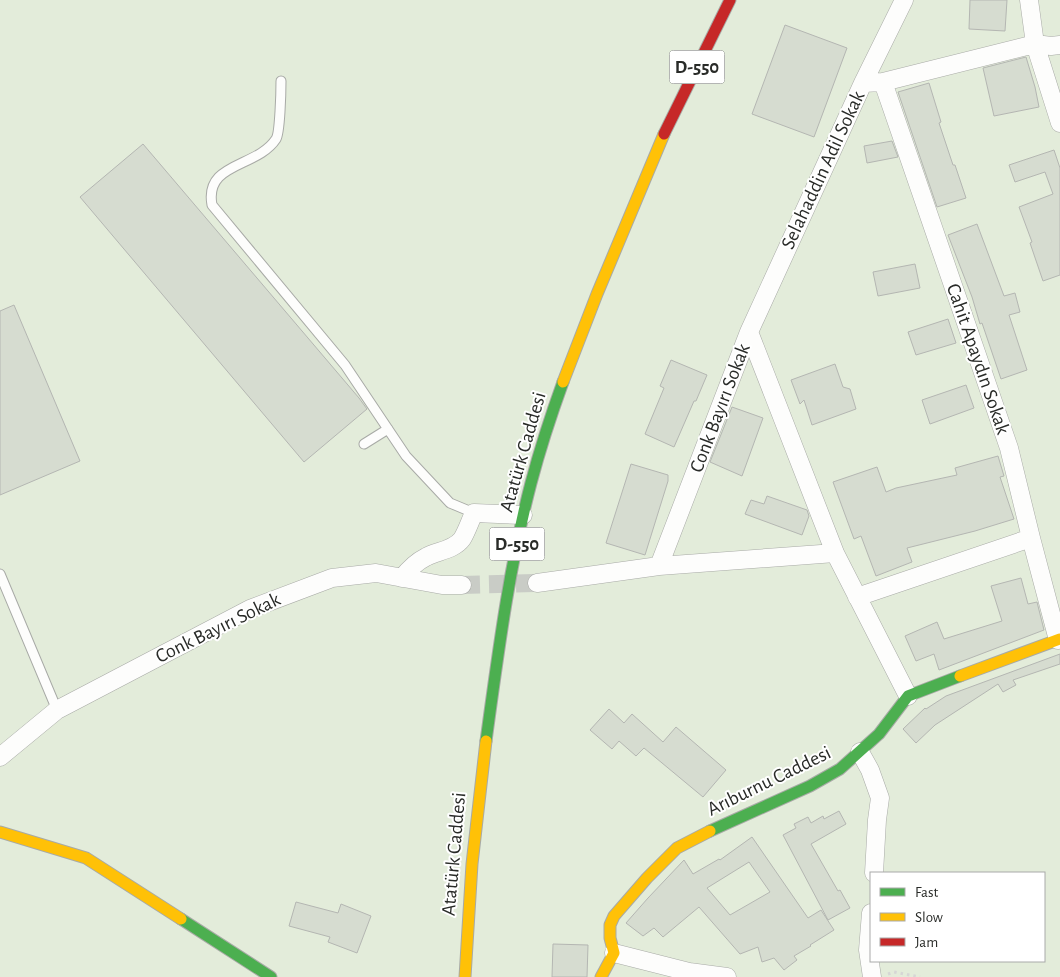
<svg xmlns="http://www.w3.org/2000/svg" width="1060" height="977" font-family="'Alegreya Sans',sans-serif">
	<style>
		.green { fill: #e3ecda; fill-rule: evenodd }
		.building { fill: #d6dcd0; stroke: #b4b6b2; fill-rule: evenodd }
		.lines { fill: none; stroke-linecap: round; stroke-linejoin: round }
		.street-tunnel { stroke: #c9ccc6; stroke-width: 18; stroke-dasharray: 18 9; stroke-linecap: butt }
		.lane-casing { stroke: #a8aaa6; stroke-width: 11 }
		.street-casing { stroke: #a8aaa6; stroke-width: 19 }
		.fast-casing { stroke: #a8aaa6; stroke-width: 13 }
		.slow-casing { stroke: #a8aaa6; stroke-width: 13 }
		.jam-casing { stroke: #a8aaa6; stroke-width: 13 }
		.path { stroke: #d6d6d5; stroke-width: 3; stroke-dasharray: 2.5 4; stroke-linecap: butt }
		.lane { stroke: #fdfdfc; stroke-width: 9 }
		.street { stroke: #fdfdfc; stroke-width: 18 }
		.fast { stroke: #4caf50; stroke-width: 11 }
		.slow { stroke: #ffc107; stroke-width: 11 }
		.jam { stroke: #c62828; stroke-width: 11 }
		.labels { text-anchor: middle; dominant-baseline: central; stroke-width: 4; stroke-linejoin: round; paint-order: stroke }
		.shield { fill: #fff; stroke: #696b68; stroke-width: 1 }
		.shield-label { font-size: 19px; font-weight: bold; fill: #292b28 }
		.street-label { font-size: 20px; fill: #292b28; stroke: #fff }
	</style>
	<rect width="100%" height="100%" fill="#f1f4ee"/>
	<path class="green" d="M 0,0 L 1060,0 L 1060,977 L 0,977 ZM 871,873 L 1044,873 L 1044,961 L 871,961 Z"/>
	<path class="building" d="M 970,0 L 1007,0 L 1005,31 L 969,29 Z
		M 785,25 L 847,48 L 814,137 L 752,114 Z
		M 1026,57 L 1035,87 L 1039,107 L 994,116 L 983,68 Z
		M 929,83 L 941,122 L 939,123 L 953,165 L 955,165 L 966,198 L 937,207 L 898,92 Z
		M 892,141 L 898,157 L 867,163 L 864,146 Z
		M 143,144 L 359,398 L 367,409 L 304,462 L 80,197 Z
		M 1054,150 L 1060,168 L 1060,275 L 1043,281 L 1030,243 L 1032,242 L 1019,207 L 1053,194 L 1045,172 L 1015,182 L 1009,165 Z
		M 977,224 L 1004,296 L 1015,293 L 1020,312 L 1009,315 L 1027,370 L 1001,379 L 982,323 L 980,324 L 972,297 L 948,235 Z
		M 915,264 L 920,288 L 878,296 L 873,272 Z
		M 14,305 L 80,461 L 0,495 L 0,311 Z
		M 948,319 L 956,343 L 916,355 L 908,332 Z
		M 671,360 L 707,375 L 696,401 L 694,401 L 674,447 L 645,434 L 664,388 L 660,386 Z
		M 835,364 L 843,387 L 850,389 L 856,409 L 812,425 L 804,400 L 800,404 L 791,380 Z
		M 966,385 L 974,408 L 930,424 L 922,400 Z
		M 732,407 L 763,418 L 742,476 L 710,462 Z
		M 998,456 L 1004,476 L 1000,477 L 1014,519 L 975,531 L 907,548 L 912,562 L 876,576 L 861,536 L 854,539 L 833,482 L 877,467 L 886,492 L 896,488 L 957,475 L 955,468 Z
		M 631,464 L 668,475 L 668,481 L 645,555 L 606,543 Z
		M 767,496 L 807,510 L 809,516 L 802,535 L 745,514 L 751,500 L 764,504 Z
		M 1021,578 L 1028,604 L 1037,602 L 1044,630 L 939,670 L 934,654 L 916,661 L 905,636 L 937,622 L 944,639 L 1002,621 L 991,586 Z
		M 1060,654 L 1060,664 L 1013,680 L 1016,685 L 1003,692 L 998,684 L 935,725 L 916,743 L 903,729 L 925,708 L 926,709 L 946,696 Z
		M 609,709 L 624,723 L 632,714 L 663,742 L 676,727 L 726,770 L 703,797 L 644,748 L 636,756 L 619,741 L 612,749 L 590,730 Z
		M 839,811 L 846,824 L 811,844 L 838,891 L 840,890 L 850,908 L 828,920 L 783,835 L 796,828 L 794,824 L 808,817 L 811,823 L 823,816 L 824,819 Z
		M 752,837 L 808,918 L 821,910 L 834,930 L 810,945 L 811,946 L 794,956 L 797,960 L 784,970 L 774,958 L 762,962 L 758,947 L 740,954 L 699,907 L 663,937 L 654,928 L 643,936 L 626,923 L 648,898 L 684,860 L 693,874 L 719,859 L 720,860 ZM 749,862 L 770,892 L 730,915 L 707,888 Z
		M 296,902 L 338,913 L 341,904 L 371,916 L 357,953 L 328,942 L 330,937 L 289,926 Z
		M 553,944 L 588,945 L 587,977 L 552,977 Z"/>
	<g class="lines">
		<path class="street-tunnel" d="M 462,585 L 537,583"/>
		<g class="lane-casing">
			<path id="lane" d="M 281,81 C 281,91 280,133 276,139 C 257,168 204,162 212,205 L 345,365 L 406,456 L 450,503 L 474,513
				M 364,444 L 388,429
				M 0,574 L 57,710"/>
		</g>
		<g class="street-casing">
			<path id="street" d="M 1029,0 L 1035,44 L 1060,123
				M 883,82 L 1009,448 L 1031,538 L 1058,640
				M 863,83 L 904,0
				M 749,332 L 835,553 L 908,696
				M 659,566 L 749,332 L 863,83 L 883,82 L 1035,44 L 1051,46 L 1060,45
				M 402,578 C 409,569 416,562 426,557 C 437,551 454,550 462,539 C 467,531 470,521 474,513 L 523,515
				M 537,583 L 659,566 L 835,553
				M 857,597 L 1031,538
				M 860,752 L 870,770 L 880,798 L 877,820 L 874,873
				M 0,757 L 57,710 L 250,609 L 332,578 L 376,573 L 442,585 L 462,585
				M 871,913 L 868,950 L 872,977
				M 614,953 L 689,972 L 727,977"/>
		</g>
		<g class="fast-casing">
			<path id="fast" d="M 486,741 C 498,654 509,567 531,483 C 540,449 551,415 563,382
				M 710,831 L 810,786 L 840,769 L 879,734 L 908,696 L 960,676
				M 181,919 L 271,977"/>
		</g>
		<g class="slow-casing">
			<path id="slow" d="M 563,382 L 597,294 L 664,134
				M 960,676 L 1060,639
				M 0,832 L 86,858 L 181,919
				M 465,977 L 472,864 L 486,741
				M 601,977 L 614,953 L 610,938 L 610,925 L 614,916 L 647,878 L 677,848 L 710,831"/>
		</g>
		<g class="jam-casing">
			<path id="jam" d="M 664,134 L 730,0"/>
		</g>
		<path class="path" d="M 888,974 L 894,972 L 920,977"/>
		<use href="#lane" class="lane"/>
		<use href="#street" class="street"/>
		<use href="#fast" class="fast"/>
		<use href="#slow" class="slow"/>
		<use href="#jam" class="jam"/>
	</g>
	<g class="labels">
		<g class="shield">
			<rect x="669.5" y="50.5" width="55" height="33" rx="4"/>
			<rect x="489.5" y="527.5" width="55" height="33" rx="4"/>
		</g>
		<g class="shield-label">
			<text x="697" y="67">D-550</text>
			<text x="517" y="544">D-550</text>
		</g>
		<g class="street-label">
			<text transform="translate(823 170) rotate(-65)">Selahaddin Adil Sokak</text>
			<text transform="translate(978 359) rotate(71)">Cahit Apaydın Sokak</text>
			<text transform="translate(720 408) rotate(-69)">Conk Bayırı Sokak</text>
			<text transform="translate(523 452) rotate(-74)">Atatürk Caddesi</text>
			<text transform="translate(218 628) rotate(-26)">Conk Bayırı Sokak</text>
			<text transform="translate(769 781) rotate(-26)">Arıburnu Caddesi</text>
			<text transform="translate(454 854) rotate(-85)">Atatürk Caddesi</text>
		</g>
	</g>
	<rect x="870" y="872" width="175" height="90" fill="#ffffff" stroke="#a9aaa9"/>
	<rect x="880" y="888" width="25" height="8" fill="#4caf50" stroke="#a9aaa9"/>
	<text x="915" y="897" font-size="15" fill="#292b28">Fast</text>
	<rect x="880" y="913" width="25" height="8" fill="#ffc107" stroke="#a9aaa9"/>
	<text x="915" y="922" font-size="15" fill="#292b28">Slow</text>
	<rect x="880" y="938" width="25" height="8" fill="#c62828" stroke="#a9aaa9"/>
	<text x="915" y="947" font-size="15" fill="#292b28">Jam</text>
</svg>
